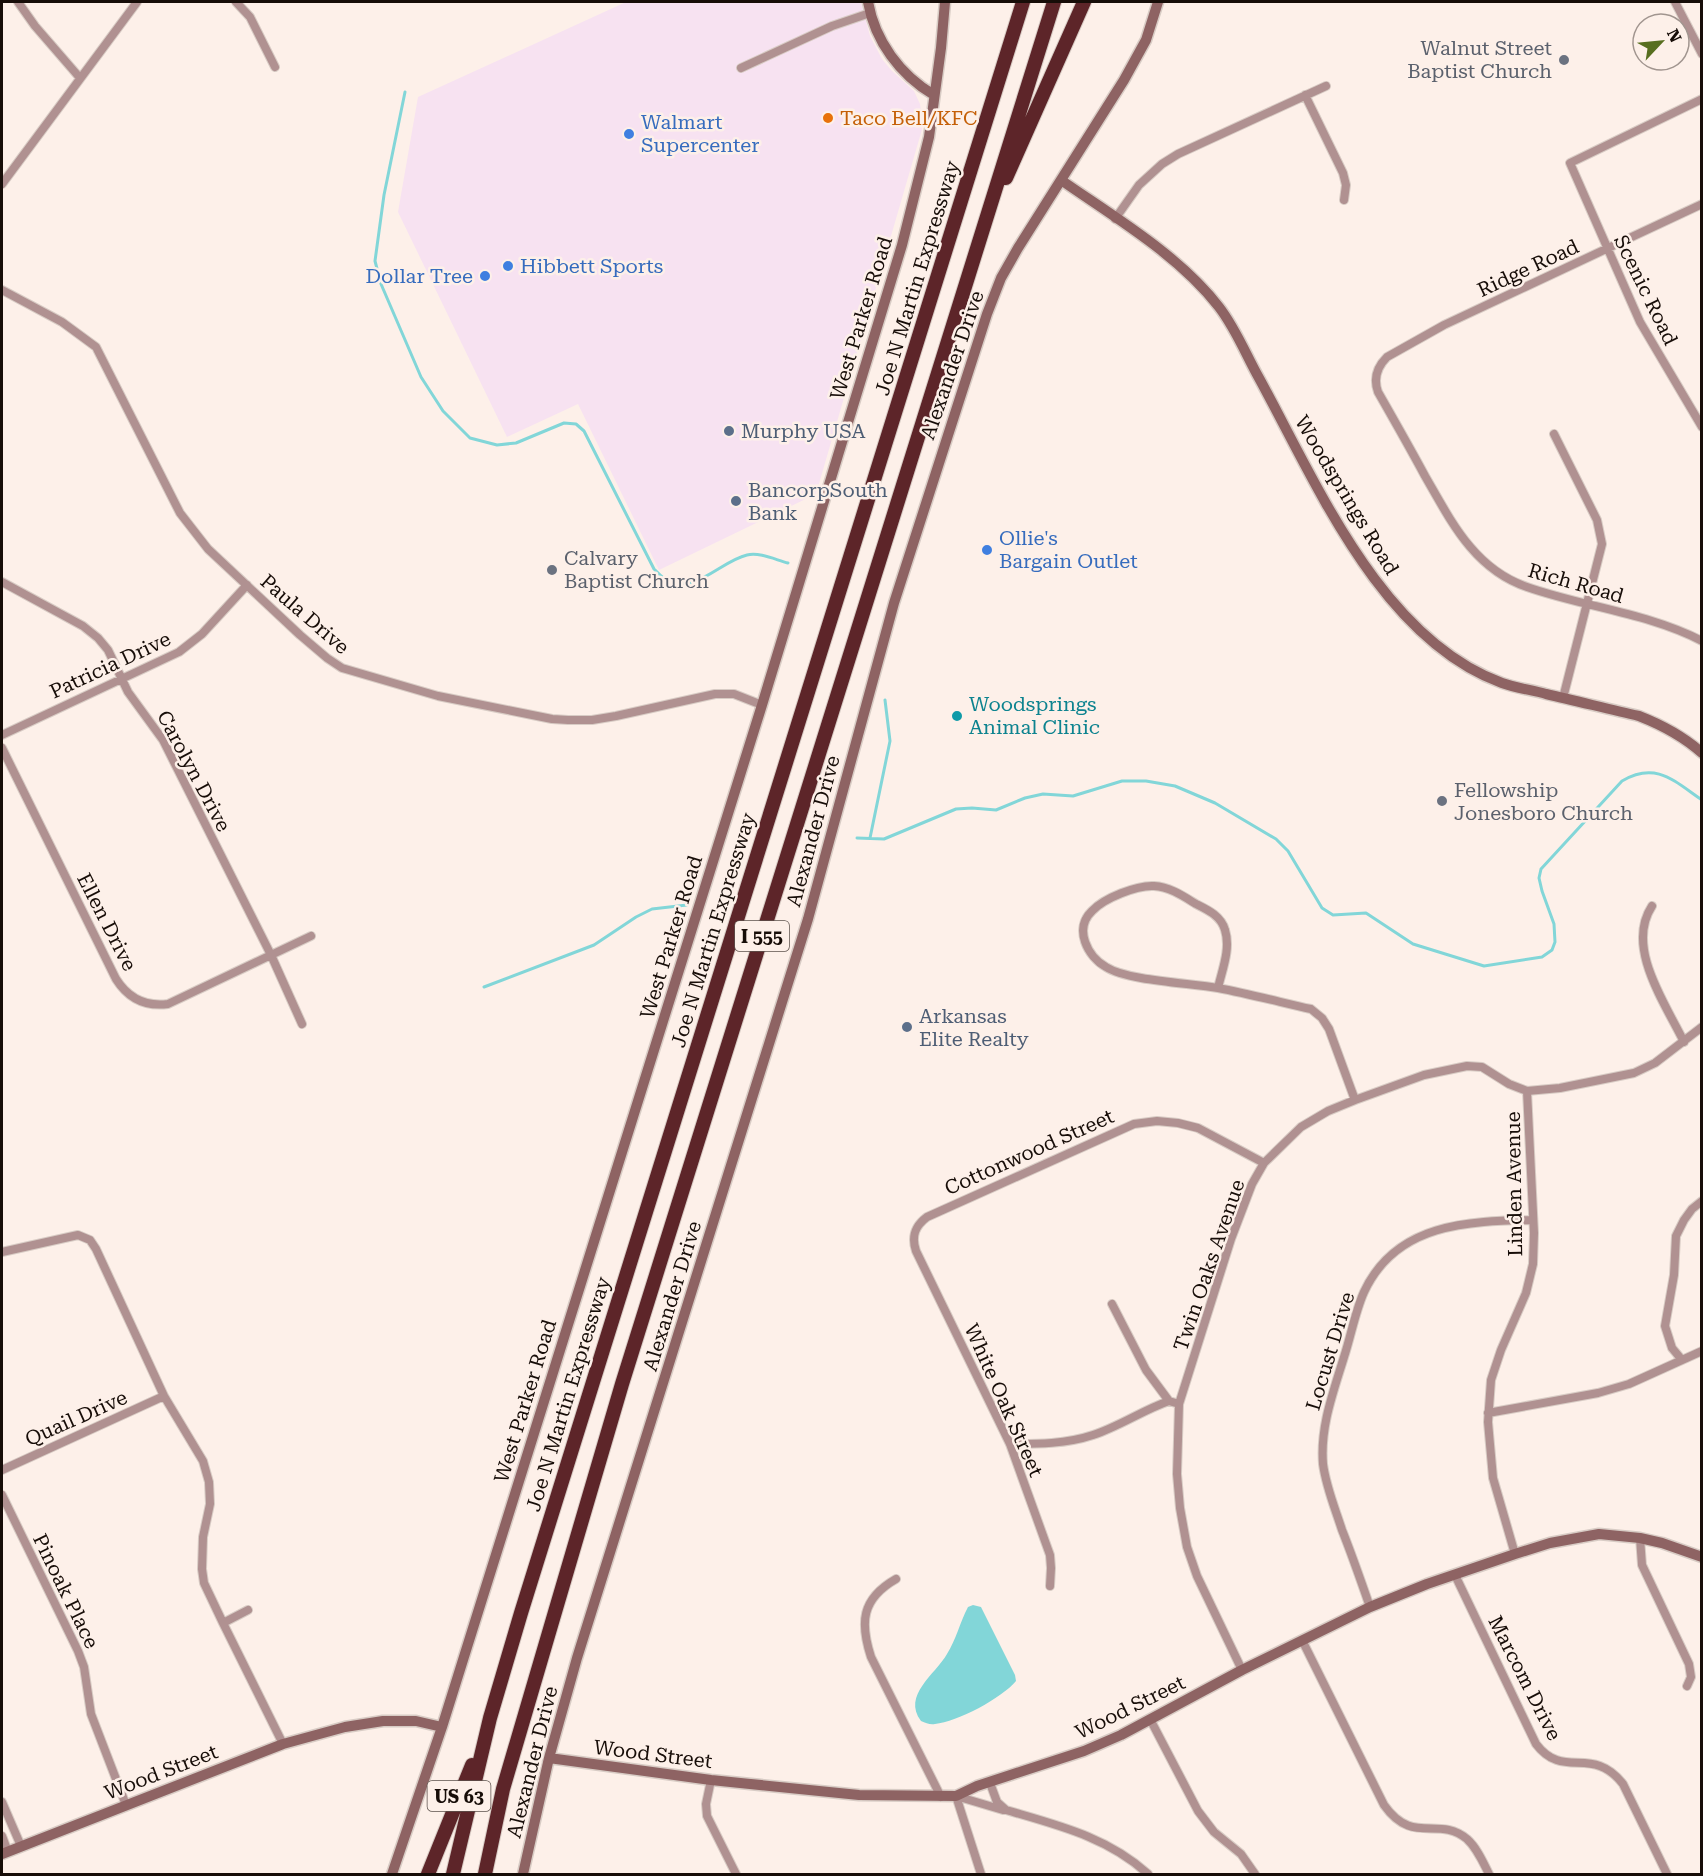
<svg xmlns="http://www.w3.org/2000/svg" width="1703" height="1876" font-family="'Roboto Serif',serif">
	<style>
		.commercial { fill: #f7e2f1 }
		.water { fill: #82d6d8 }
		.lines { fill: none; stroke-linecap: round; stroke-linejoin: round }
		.stream { stroke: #82d6d8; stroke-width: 3 }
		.street-casing { stroke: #d8ccc5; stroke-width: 10 }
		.secondary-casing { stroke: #d8ccc5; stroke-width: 13 }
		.highway-casing { stroke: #d8ccc5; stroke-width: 16 }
		.street { stroke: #b09191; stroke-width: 8 }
		.secondary { stroke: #8e6363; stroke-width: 10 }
		.highway { stroke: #5d2529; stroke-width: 14 }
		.worship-dot { fill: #6b7280; stroke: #fdf0e9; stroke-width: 2 }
		.food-dot { fill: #e8710a; stroke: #fdf0e9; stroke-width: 2 }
		.shop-dot { fill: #3f7fe0; stroke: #fdf0e9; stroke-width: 2 }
		.service-dot { fill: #5c6f8a; stroke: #fdf0e9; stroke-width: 2 }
		.culture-dot { fill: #0f9aa8; stroke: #fdf0e9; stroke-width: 2 }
		.labels { text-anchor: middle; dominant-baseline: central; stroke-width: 5; stroke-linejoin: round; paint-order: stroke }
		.shield { fill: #fdf0e9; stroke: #5c514c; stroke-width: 1.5 }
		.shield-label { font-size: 18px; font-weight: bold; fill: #170d08 }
		.worship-label { font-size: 20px; fill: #5b616d; stroke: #fdf0e9; text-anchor: start }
		.food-label { font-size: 20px; fill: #c56008; stroke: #fdf0e9; text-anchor: start }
		.shop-label { font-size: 20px; fill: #366cbe; stroke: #fdf0e9; text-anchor: start }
		.street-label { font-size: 20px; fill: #170d08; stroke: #fdf0e9 }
		.service-label { font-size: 20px; fill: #4e5e75; stroke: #fdf0e9; text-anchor: start }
		.culture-label { font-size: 20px; fill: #0d838f; stroke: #fdf0e9; text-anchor: start }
	</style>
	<rect width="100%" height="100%" fill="#fdf0e9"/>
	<path class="commercial" d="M 626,2 L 861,2 L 870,36 L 882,59 L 892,71 L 914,91 L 920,104 L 923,126 L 816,494 L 659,570 L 578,404 L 507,437 L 398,212 L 418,97 Z"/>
	<path class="water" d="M 973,1605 L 981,1607 L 1015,1675 L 1016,1681 C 1002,1698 957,1722 935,1724 C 930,1725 926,1723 921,1721 C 902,1695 935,1675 947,1654 C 956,1640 960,1622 968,1607 Z"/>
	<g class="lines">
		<path class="stream" d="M 405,92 L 384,195 L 375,261 L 381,284 L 421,377 L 443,411 L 470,438 L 497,445 L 516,443 L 564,423 L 576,424 L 584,431 L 654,569 C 658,573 663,579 669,581 C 697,593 721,561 747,555 C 760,552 776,560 788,563
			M 857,838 L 884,839 L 956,809 L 972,808 L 996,810 L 1025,798 L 1043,794 L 1073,796 L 1122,781 L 1146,781 L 1175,786 L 1215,803 L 1276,839 L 1288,851 L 1322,908 L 1333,915 L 1366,913 L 1413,944 L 1484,966 L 1542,957 L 1552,950 L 1555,942 L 1554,924 L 1542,891 L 1539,878 L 1541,869 L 1622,781 C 1656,761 1674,781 1702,800
			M 870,838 L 890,741 L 885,700
			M 484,987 L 594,945 L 636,917 L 652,909 L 687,905"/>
		<g class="street-casing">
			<path id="street" d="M 18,2 L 35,26 L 80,78
				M 236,2 L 250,17 L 275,67
				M 1675,2 L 1702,54
				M 741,68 L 832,26 L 870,13
				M 1305,95 L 1343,173 L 1346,185 L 1344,200
				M 1702,99 L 1570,163 L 1640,322 L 1702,427
				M 2,184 L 137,2
				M 1702,204 L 1444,325 L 1387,357 C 1377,367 1373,378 1378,392 C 1394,420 1410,448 1425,476 C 1451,521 1474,569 1527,587 C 1584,607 1648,613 1702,641
				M 1115,219 L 1139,185 L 1162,164 L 1178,154 L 1326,86
				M 2,290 L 62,322 L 96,347 L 180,513 L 208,549 L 300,635 L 327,658 L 342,668 L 438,696 L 552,719 L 568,720 L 592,720 L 616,716 L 715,694 L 734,694 L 762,705
				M 1554,434 L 1597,520 L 1602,544 L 1563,698
				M 2,582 L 83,626 L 98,638 L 108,650 L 128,692 L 163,740 L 271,955 L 302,1024
				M 2,735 L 179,652 L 202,634 L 247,585
				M 2,748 L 116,979 C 128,998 145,1007 168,1004 L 311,936
				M 1652,906 C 1625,947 1665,1003 1684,1042
				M 1218,988 C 1222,970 1231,949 1225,930 C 1221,916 1208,910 1196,904 C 1183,896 1170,887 1154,886 C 1137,885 1104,898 1092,911 C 1073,929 1088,957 1106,967 C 1128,981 1190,983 1218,988 C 1249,994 1280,1002 1311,1009 L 1322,1018 L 1329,1029 L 1355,1100
				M 2,1252 L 78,1235 L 90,1240 L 96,1249 L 164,1396 L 203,1461 L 209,1482 L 210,1504 L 203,1537 L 202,1569 L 204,1583 L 223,1623
				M 1112,1304 L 1146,1370 L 1169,1401
				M 1682,1360 L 1672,1348 L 1665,1326 L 1674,1275 L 1676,1236 L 1684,1220 L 1692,1209 L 1702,1201
				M 1488,1413 L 1598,1393 L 1629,1384 L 1702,1351
				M 1010,1444 C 1038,1444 1066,1444 1093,1435 C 1120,1426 1143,1410 1169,1401 L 1179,1404
				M 2,1470 L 164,1396
				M 2,1495 L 78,1651 L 84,1667 L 91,1714 L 126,1805
				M 1640,1538 L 1642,1565 L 1689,1664 L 1691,1677 L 1687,1686
				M 1515,1554 L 1493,1478 L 1488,1422 L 1491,1380 L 1501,1350 L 1526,1293 L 1533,1264 L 1534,1233 L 1527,1091
				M 1455,1575 L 1536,1744 C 1564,1781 1592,1744 1623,1784 L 1667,1874
				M 896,1579 C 861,1599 860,1623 871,1657 L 941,1797
				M 1050,1586 L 1051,1568 L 1050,1555 L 1010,1444 L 916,1251 C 911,1236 915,1226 927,1217 L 1134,1124 L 1157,1121 L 1178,1123 L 1198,1128 L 1264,1163
				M 1370,1607 C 1361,1581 1352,1555 1342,1530 C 1335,1508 1326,1487 1323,1464 C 1320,1427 1333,1393 1344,1357 C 1351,1336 1355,1312 1364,1292 C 1396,1223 1468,1221 1533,1220
				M 248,1610 L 223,1623 L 283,1744
				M 1302,1640 L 1384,1805 C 1413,1846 1438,1815 1467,1839 C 1477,1848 1483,1862 1489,1874
				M 1242,1670 L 1197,1576 L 1187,1547 L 1180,1508 L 1177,1474 L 1179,1404 L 1231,1239 L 1252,1184 L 1264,1163 L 1301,1127 L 1328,1111 L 1355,1100 L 1424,1075 L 1467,1066 L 1482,1067 L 1509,1084 L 1527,1091 L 1560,1088 L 1634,1073 L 1655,1063 L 1702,1027
				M 1150,1719 L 1198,1811 L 1214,1832 L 1241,1854 L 1255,1874
				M 711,1780 L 706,1804 L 707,1816 L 736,1874
				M 990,1783 L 997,1802 L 1006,1810 C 1057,1825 1108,1837 1148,1874
				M 956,1796 L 981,1874
				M 956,1796 L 1003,1810
				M 2,1802 L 21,1846
				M 2,1836 L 8,1852"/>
		</g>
		<g class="secondary-casing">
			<path id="secondary" d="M 868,2 C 875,41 900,75 934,95
				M 1061,180 C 1114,217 1179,255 1219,307 C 1236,329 1246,355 1259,378 C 1317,484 1381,639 1502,683 C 1516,688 1532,690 1546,694 C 1577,701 1608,709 1639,716 C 1662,725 1683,736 1702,753
				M 549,1758 L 711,1780 L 859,1795 L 956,1796 L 977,1786 L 1084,1751 L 1121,1735 L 1242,1670 L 1370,1607 L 1427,1584 L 1515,1554 L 1550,1543 L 1599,1534 L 1640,1538 L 1662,1543 L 1702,1557
				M 2,1854 L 283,1744 L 345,1727 L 383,1721 L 416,1721 L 442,1727
				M 392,1874 L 442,1727 L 762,705 L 902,245 L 929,137 L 941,48 L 945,2
				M 523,1874 L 549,1758 L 577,1658 L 808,919 L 894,603 L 987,314 L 1001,278 L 1018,248 L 1124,80 L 1146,40 L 1158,2"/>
		</g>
		<g class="highway-casing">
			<path id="highway" d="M 1006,178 L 1084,2
				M 428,1874 L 472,1765
				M 453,1874 L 490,1718 L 521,1613 L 1023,2
				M 485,1874 L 503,1789 L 622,1384 L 1054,2"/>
		</g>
		<use href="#street" class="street"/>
		<use href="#secondary" class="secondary"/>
		<use href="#highway" class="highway"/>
	</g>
	<g class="worship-dot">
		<circle cx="1564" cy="60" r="6"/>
		<circle cx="552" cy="570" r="6"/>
		<circle cx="1442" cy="801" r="6"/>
	</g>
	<circle class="food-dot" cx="828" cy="118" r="6"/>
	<g class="shop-dot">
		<circle cx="629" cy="134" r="6"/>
		<circle cx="508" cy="266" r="6"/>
		<circle cx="485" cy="276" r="6"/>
		<circle cx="987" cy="550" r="6"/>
	</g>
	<g class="service-dot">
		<circle cx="729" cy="431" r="6"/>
		<circle cx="736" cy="501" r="6"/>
		<circle cx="907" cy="1027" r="6"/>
	</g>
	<circle class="culture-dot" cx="957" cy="716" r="6"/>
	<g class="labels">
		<g class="shield">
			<rect x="735" y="921" width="54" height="30" rx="4.5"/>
			<rect x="427.5" y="1781" width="63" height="30" rx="4.5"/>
		</g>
		<g class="shield-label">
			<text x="762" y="936">I 555</text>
			<text x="459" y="1796">US 63</text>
		</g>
		<g class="worship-label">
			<text x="1552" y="48" text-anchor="end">Walnut Street<tspan x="1552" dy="23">Baptist Church</tspan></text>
			<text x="564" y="558">Calvary<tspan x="564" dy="23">Baptist Church</tspan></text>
			<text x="1454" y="790">Fellowship<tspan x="1454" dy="23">Jonesboro Church</tspan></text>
		</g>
		<g class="food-label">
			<text x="840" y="118">Taco Bell/KFC</text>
		</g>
		<g class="shop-label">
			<text x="641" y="122">Walmart<tspan x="641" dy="23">Supercenter</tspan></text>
			<text x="520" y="266">Hibbett Sports</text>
			<text x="473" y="276" text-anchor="end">Dollar Tree</text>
			<text x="999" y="538">Ollie's<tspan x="999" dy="23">Bargain Outlet</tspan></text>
		</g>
		<g class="street-label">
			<text transform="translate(1528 268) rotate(-25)">Ridge Road</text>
			<text transform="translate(917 278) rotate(-73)">Joe N Martin Expressway</text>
			<text transform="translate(1646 290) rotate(64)">Scenic Road</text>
			<text transform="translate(861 318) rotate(-73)">West Parker Road</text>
			<text transform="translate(952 365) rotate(-71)">Alexander Drive</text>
			<text transform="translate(1347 495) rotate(59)">Woodsprings Road</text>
			<text transform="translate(1576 583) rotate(16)">Rich Road</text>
			<text transform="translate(305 614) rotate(41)">Paula Drive</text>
			<text transform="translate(110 665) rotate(-25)">Patricia Drive</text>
			<text transform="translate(194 771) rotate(62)">Carolyn Drive</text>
			<text transform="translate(813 831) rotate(-75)">Alexander Drive</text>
			<text transform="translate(107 922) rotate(63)">Ellen Drive</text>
			<text transform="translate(713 930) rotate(-73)">Joe N Martin Expressway</text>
			<text transform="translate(671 937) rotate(-73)">West Parker Road</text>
			<text transform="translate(1029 1152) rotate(-24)">Cottonwood Street</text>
			<text transform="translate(1514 1184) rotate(-91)">Linden Avenue</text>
			<text transform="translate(1209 1265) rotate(-71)">Twin Oaks Avenue</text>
			<text transform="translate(672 1296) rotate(-73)">Alexander Drive</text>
			<text transform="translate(1330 1351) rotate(-73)">Locust Drive</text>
			<text transform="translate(568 1394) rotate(-73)">Joe N Martin Expressway</text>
			<text transform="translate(1004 1400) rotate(66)">White Oak Street</text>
			<text transform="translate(525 1401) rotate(-73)">West Parker Road</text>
			<text transform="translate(76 1418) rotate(-24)">Quail Drive</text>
			<text transform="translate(66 1591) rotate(64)">Pinoak Place</text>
			<text transform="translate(1525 1678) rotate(63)">Marcom Drive</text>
			<text transform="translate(1130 1707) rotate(-26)">Wood Street</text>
			<text transform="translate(653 1754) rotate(7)">Wood Street</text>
			<text transform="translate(532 1762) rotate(-76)">Alexander Drive</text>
			<text transform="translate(161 1772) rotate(-21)">Wood Street</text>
		</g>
		<g class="service-label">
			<text x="741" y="431">Murphy USA</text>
			<text x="748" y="490">BancorpSouth<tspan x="748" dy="23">Bank</tspan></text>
			<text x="919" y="1016">Arkansas<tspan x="919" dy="23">Elite Realty</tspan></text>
		</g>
		<g class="culture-label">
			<text x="969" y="704">Woodsprings<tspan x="969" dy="23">Animal Clinic</tspan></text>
		</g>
	</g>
	<rect width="1703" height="1876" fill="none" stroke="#170d08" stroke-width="6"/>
	<g transform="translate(1661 42) rotate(64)"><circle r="28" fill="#fdf0e9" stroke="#a1958f" stroke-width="1.5"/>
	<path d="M0-4.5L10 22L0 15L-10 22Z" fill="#576e1f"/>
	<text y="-9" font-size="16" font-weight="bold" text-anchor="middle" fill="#170d08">N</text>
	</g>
</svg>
